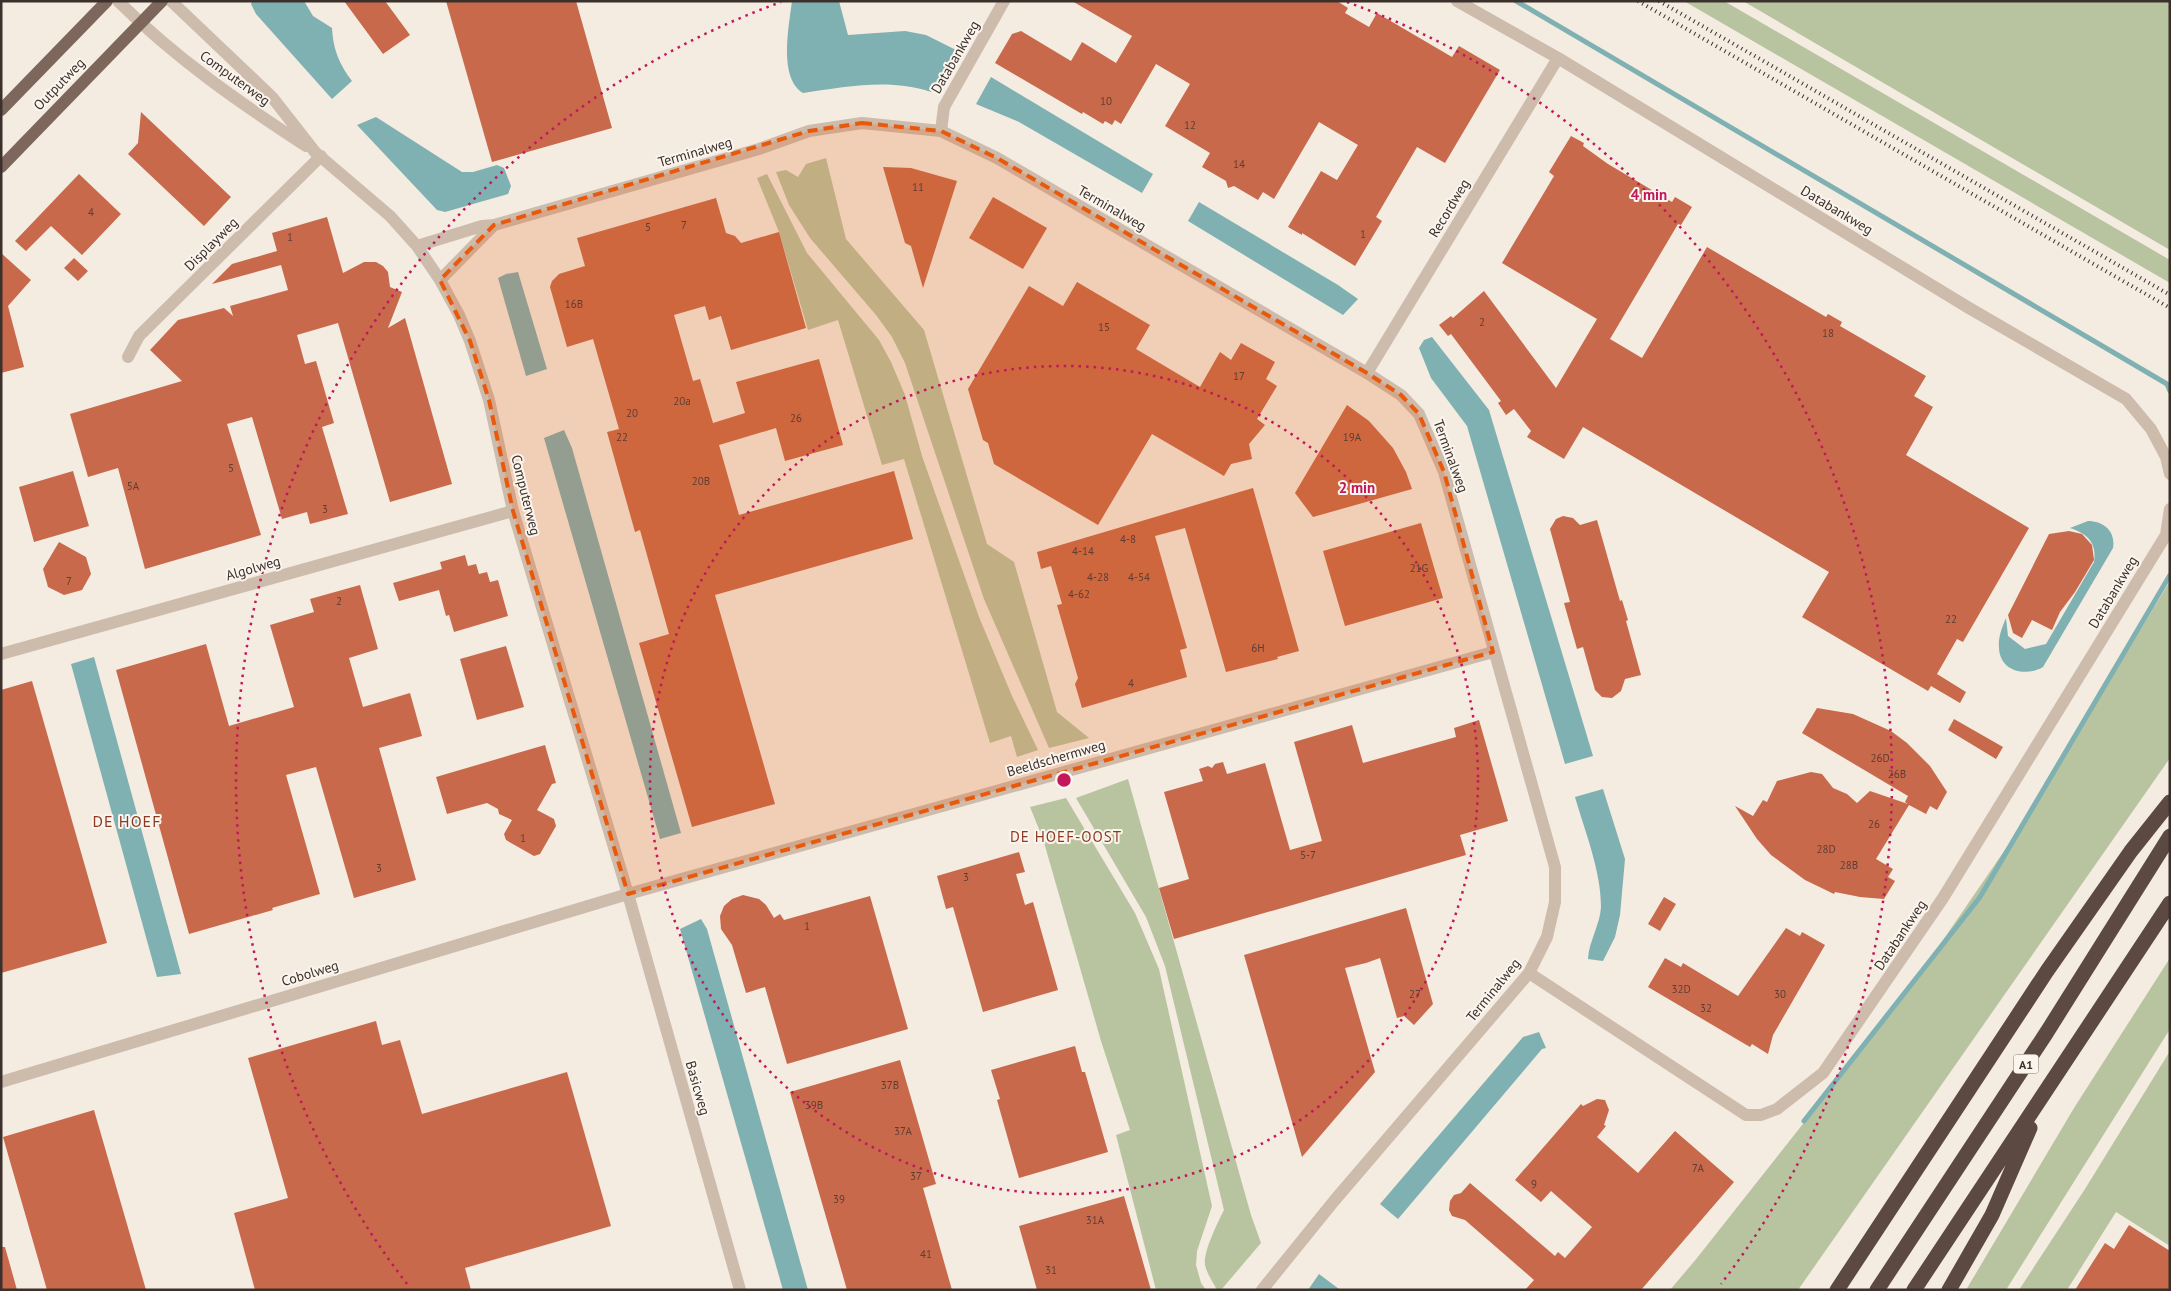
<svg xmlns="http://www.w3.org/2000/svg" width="2171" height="1291" font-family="'PT Sans',sans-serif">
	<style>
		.green { fill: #b8c4a0 }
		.water { fill: #7fb0b2 }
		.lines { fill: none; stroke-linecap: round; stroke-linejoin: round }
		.stream { stroke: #7fb0b2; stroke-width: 5 }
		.building { fill: #c8694b }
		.minor { stroke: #cdbbac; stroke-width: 12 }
		.major { stroke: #7d675c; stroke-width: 12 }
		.highway { stroke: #5c4a42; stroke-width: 15 }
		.rail { stroke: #3b302b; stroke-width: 4; stroke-dasharray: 1 4; stroke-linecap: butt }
		.marked { fill: #e8590c; fill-opacity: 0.2; stroke: #e8590c; stroke-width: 4; stroke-dasharray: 10 6; stroke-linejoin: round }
		.ring { fill: none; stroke: #c2185b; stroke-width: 2.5; stroke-dasharray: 2.5 5 }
		.labels { text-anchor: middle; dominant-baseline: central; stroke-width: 4; stroke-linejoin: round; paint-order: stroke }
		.number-label { font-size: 11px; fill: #5e3e33 }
		.shield { fill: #fbf5ee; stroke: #756b66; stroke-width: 1 }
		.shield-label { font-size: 12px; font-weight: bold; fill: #3b302b }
		.street-label { font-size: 14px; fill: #3b302b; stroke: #fbf5ee }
		.neighbourhood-label { font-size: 15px; letter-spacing: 1px; fill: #8c3b22; stroke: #fbf5ee }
		.quarter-label { font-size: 16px; letter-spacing: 1px; fill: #8c3b22; stroke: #fbf5ee }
		.centre { fill: #c2185b; stroke: #fbf5ee; stroke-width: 2.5 }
		.ring-label { font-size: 15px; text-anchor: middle; font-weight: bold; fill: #c2185b; stroke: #fbf5ee; stroke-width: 4; stroke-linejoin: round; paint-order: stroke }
	</style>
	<rect width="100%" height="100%" fill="#f4ebe1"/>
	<path class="green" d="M 1684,1 L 1724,1 L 2170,260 L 2170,283 Z
		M 1743,1 L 2170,1 L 2170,250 Z
		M 826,158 L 846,239 L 924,330 L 987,544 L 1014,562 L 1057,712 L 1089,738 L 1049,748 L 984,599 L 905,363 L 892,337 L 876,315 L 810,238 L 789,205 L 776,172 L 786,170 L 798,177 L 806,164 Z
		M 767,174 L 807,253 L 879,340 L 891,362 L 905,395 L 922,456 L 979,617 L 1012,696 L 1038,750 L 1017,757 L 1011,736 L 990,743 L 904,459 L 882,465 L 838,320 L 808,330 L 779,232 L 757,178 Z
		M 2170,581 L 2170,758 L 1798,1290 L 1670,1290 L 1697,1258 L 1908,991 L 2022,825 Z
		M 1128,779 L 1251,1215 L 1261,1243 L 1221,1290 L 1217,1290 C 1213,1282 1207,1274 1205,1265 C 1203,1252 1218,1222 1224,1210 L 1165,966 L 1146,917 L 1076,798 Z
		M 1066,798 L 1135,913 L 1159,969 L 1212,1206 L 1197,1251 L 1196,1265 L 1201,1283 L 1206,1290 L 1156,1290 L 1116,1135 L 1130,1130 L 1101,1041 L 1043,839 L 1030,807 Z
		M 2170,958 L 2170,1029 L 2006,1290 L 1966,1290 L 2074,1108 Z
		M 2170,1051 L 2170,1246 L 2116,1212 L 2067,1290 L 2019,1290 L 2085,1189 Z"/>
	<path class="water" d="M 252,1 L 304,1 L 313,16 L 332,28 C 333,49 339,64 352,81 L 332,99 L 256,14 L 251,4 Z
		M 792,1 L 839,1 L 848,35 L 905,31 L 926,35 L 956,50 L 931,92 C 890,78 845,87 803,93 C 778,78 789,26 792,1 Z
		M 991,77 L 1153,174 L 1142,193 L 1019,122 L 976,104 Z
		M 376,117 L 462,172 L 473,172 L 497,165 L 504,168 L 511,186 L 508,194 L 445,212 L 437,210 L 357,125 Z
		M 1199,202 L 1338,285 L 1358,299 L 1343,315 L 1188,221 Z
		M 518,272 L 547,369 L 526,376 L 498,278 L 506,274 Z
		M 1432,337 L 1489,410 L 1593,756 L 1565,764 L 1467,426 L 1431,378 L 1419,348 L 1424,340 Z
		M 564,430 L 572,448 L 681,833 L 660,839 L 544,438 Z
		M 2088,521 C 2104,521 2116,532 2113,548 L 2043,667 C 2026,677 2000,672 1999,648 C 1998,637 2002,628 2006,618 L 2008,636 L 2025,649 L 2046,644 L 2094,562 C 2097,543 2088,534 2070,528 Z
		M 94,657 L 181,974 L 157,977 L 71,664 Z
		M 1603,789 L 1625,859 L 1620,915 L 1615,937 L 1603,961 L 1588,959 C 1589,941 1600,925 1601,907 C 1601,870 1585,832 1575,797 Z
		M 701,919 L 707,929 L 808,1290 L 783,1290 L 680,929 Z
		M 1539,1032 L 1546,1048 L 1542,1049 L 1398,1219 L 1380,1204 L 1523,1037 Z
		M 1319,1274 L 1339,1289 L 1308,1290 Z"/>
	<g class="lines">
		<path class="stream" d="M 1516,1 L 2167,384 L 2170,391
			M 1804,1121 L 1980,897 L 2170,575"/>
	</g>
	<path class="building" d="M 344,1 L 385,1 L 410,35 L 383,54 Z
		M 446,1 L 576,1 L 612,128 L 492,162 Z
		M 1072,1 L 1337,1 L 1348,8 L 1345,13 L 1369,27 L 1377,13 L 1452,57 L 1459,46 L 1500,70 L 1445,163 L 1417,147 L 1376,217 L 1382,221 L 1355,266 L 1302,233 L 1302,235 L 1288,227 L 1321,171 L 1337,180 L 1358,145 L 1319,122 L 1274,199 L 1263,192 L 1258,200 L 1234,186 L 1228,188 L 1226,181 L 1202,167 L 1210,153 L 1165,126 L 1190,84 L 1156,64 L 1121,124 L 1115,120 L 1112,125 L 1105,121 L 1103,124 L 1083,112 L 1082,114 L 995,63 L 1012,34 L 1021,31 L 1071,61 L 1082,42 L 1116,63 L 1132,36 Z
		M 141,112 L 231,197 L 204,226 L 128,154 L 138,143 Z
		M 1571,136 L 1584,143 L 1583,146 L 1608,164 L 1672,202 L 1675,197 L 1692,207 L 1681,225 L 1678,224 L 1610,339 L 1642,358 L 1707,247 L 1826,317 L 1828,314 L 1842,322 L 1840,326 L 1926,376 L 1914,396 L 1933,407 L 1906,455 L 2029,528 L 1963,642 L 1957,639 L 1937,674 L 1966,692 L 1960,703 L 1931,686 L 1928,691 L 1802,617 L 1829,572 L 1583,427 L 1564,459 L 1527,437 L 1531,431 L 1514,409 L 1506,415 L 1498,403 L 1501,401 L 1451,334 L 1448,336 L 1439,325 L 1451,316 L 1453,318 L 1484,291 L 1556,388 L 1597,319 L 1502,263 L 1554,176 L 1549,172 Z
		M 883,167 L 911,168 L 957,181 L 923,288 L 911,246 L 905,243 Z
		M 79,174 L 121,214 L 82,255 L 51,226 L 26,251 L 15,241 Z
		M 993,197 L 1047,228 L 1023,269 L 969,238 Z
		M 716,198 L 726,233 L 735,236 L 741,243 L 779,232 L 806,328 L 731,350 L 721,316 L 709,320 L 705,306 L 674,315 L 693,381 L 700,379 L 713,423 L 745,413 L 736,382 L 819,359 L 843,445 L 785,461 L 776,428 L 719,445 L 739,515 L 894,471 L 913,539 L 715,595 L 775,804 L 692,827 L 639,643 L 669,634 L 640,530 L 635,532 L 607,432 L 619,429 L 593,339 L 567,347 L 550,287 L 552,281 L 559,274 L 585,266 L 577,238 Z
		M 327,217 L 343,273 L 364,262 L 376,262 L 383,266 L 388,272 L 390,287 L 402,292 L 388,328 L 405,318 L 452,484 L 390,502 L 338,323 L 297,335 L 305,364 L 316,361 L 334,423 L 322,427 L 348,514 L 310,524 L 307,512 L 282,519 L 252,417 L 227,424 L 261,535 L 145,569 L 118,468 L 88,477 L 70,414 L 182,381 L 150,350 L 178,320 L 224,308 L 233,316 L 230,306 L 288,290 L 281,265 L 212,284 L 232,264 L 277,251 L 272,233 Z
		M 1,253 L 31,280 L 8,306 L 24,367 L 1,373 Z
		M 74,258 L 88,271 L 78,281 L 64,268 Z
		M 1077,282 L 1150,325 L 1136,349 L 1200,387 L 1220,352 L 1231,360 L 1241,343 L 1275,362 L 1266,379 L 1277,386 L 1257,419 L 1265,425 L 1249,444 L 1252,459 L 1231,464 L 1224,476 L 1152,434 L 1098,525 L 994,464 L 988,443 L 983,440 L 968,389 L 1029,286 L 1063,306 Z
		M 1347,405 L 1369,421 L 1393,448 L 1406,472 L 1412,489 L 1313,517 L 1295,493 Z
		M 73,471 L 89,526 L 34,542 L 19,487 Z
		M 1253,488 L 1299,651 L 1277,657 L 1278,659 L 1226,672 L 1185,528 L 1155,536 L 1187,648 L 1180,650 L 1187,677 L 1082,708 L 1075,684 L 1078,678 L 1057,605 L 1062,604 L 1051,566 L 1041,569 L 1037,552 Z
		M 1563,516 L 1573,518 L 1580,525 L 1597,520 L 1620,601 L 1622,600 L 1628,620 L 1626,621 L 1641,675 L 1625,679 L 1621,691 L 1612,698 L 1602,697 L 1595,690 L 1583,647 L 1577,649 L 1564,603 L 1570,602 L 1550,529 L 1556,519 Z
		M 1421,523 L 1443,598 L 1345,626 L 1323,551 Z
		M 2069,531 L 2082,534 L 2092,545 L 2094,560 L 2075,592 L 2060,612 L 2052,630 L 2032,620 L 2022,638 L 2013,633 L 2008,615 L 2049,534 Z
		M 59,542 L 86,557 L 91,574 L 82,590 L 64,595 L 48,587 L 43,569 Z
		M 465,555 L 468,566 L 476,564 L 479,574 L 487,572 L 490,582 L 498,580 L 508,616 L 454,632 L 449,615 L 446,616 L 439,590 L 399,601 L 393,583 L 442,569 L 440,562 Z
		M 360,585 L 378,649 L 349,658 L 363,707 L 410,693 L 422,736 L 379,748 L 416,880 L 354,898 L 316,767 L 286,775 L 320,894 L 272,908 L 273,910 L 189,934 L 116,670 L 206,644 L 229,726 L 294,707 L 270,625 L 314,612 L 310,599 Z
		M 506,646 L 524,707 L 477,720 L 460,659 Z
		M 32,681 L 107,943 L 1,973 L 1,690 Z
		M 1817,708 L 1853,714 L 1891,731 L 1907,743 L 1930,766 L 1947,792 L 1937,810 L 1930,806 L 1926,814 L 1909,805 L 1876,859 L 1893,869 L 1888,877 L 1895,881 L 1884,899 L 1860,897 L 1835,892 L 1834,894 L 1805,880 L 1771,855 L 1757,839 L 1735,806 L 1753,816 L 1763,800 L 1767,802 L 1777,781 L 1811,772 L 1822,774 L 1833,788 L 1847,794 L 1857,803 L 1870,791 L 1908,804 L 1905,802 L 1908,796 L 1802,733 Z
		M 1954,719 L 2003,747 L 1996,759 L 1948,730 Z
		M 1479,720 L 1508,821 L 1460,835 L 1466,855 L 1174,939 L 1159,888 L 1189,879 L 1164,792 L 1203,781 L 1199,769 L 1208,766 L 1212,768 L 1215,764 L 1223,762 L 1227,774 L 1265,763 L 1290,850 L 1322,841 L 1294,742 L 1352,725 L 1363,763 L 1456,737 L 1454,728 Z
		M 545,745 L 556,783 L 552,784 L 537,810 L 554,819 L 556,826 L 540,854 L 534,856 L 506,840 L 504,834 L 512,820 L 499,814 L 498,809 L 487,803 L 447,814 L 436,777 Z
		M 1019,852 L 1025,872 L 1016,874 L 1025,905 L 1033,902 L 1058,990 L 983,1012 L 953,907 L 946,909 L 937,876 Z
		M 743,895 L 759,899 L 766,905 L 774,918 L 780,914 L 784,920 L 870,896 L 908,1029 L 787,1064 L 765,987 L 746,993 L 732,945 L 721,929 L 720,916 L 724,906 L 732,899 Z
		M 1664,897 L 1676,904 L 1660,931 L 1648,924 Z
		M 1406,908 L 1433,1004 L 1414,1025 L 1404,1016 L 1397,1018 L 1380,958 L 1366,963 L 1345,968 L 1375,1072 L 1302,1157 L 1244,955 Z
		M 1786,928 L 1800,936 L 1802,932 L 1825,945 L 1773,1035 L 1768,1054 L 1752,1044 L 1750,1047 L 1648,987 L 1665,958 L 1681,967 L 1683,963 L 1738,996 Z
		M 376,1021 L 382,1045 L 400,1040 L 422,1114 L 567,1072 L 611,1226 L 465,1268 L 471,1290 L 255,1290 L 234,1213 L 288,1198 L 248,1058 Z
		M 1075,1046 L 1082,1072 L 1085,1072 L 1108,1152 L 1019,1178 L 997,1100 L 1000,1099 L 991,1070 Z
		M 900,1060 L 936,1184 L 923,1188 L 952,1290 L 847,1290 L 790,1092 Z
		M 1597,1099 L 1605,1100 L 1609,1110 L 1604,1125 L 1606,1126 L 1597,1137 L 1638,1173 L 1675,1131 L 1734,1182 L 1641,1290 L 1525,1290 L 1534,1280 L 1465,1220 L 1452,1216 L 1449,1210 L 1450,1201 L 1454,1195 L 1461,1193 L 1470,1183 L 1555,1256 L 1558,1252 L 1565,1258 L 1592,1227 L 1551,1191 L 1541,1202 L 1515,1180 L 1581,1104 L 1583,1106 Z
		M 94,1110 L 146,1290 L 47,1290 L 3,1137 Z
		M 1124,1196 L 1151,1290 L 1037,1290 L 1019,1226 Z
		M 2129,1225 L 2170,1251 L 2170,1290 L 2075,1290 L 2105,1243 L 2114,1249 Z
		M 1,1247 L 5,1247 L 17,1290 L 1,1290 Z"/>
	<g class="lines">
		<path class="minor" d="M 118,1 C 174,57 240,103 306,146
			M 171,1 L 272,97 L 315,152 L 390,216 L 417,246 L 440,280 L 459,315 L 470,341 L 489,400 L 513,511 L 628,894 L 740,1290
			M 1457,1 L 1558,58 L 1969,308 L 2126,399 L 2151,429 L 2166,457 L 2170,474
			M 941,131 L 944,107 L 1004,1
			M 417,246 L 482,226 L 494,225 L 759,149 L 809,131 L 862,123 L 941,131 L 997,158 L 1367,373 L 1401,395 L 1419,414 L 1444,472 L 1555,867 L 1555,902 L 1547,937 L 1529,973 L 1334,1201 L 1262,1290
			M 440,280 L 494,225
			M 128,357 L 139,336 L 321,156
			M 1367,373 L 1558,58
			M 1,654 L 513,511
			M 1529,973 L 1746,1115 L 1761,1115 L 1777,1109 L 1823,1073 L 1943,898 L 2166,535 L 2170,509
			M 1,1082 L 628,894 L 1493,652"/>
		<path class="major" d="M 1,110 L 107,1
			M 1,167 L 162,1"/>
		<path class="highway" d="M 1837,1290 L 2047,971 L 2131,851 L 2170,802
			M 1877,1290 L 2047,1032 L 2170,836
			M 1914,1290 L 2170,903
			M 1949,1290 L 1992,1215 L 2030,1128"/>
		<path class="rail" d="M 1638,1 L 2170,308
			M 1659,1 L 2170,295"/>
	</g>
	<path class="marked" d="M 862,123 L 941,131 L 997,158 L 1367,373 L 1401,395 L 1419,414 L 1444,472 L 1493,652 L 628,894 L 513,511 L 489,400 L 470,341 L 440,280 L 494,225 L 809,131 Z"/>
	<g class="ring">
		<circle cx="1064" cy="780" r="414"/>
		<path d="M407 1284A828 828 0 0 1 781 2M1347 2A828 828 0 0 1 1721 1284"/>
	</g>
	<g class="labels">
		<g class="number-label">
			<text x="1106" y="101">10</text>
			<text x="1190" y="125">12</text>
			<text x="1239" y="164">14</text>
			<text x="918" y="187">11</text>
			<text x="91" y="212">4</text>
			<text x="684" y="225">7</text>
			<text x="648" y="227">5</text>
			<text x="1363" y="234">1</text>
			<text x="290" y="237">1</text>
			<text x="574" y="304">16B</text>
			<text x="1482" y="322">2</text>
			<text x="1104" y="327">15</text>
			<text x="1828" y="333">18</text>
			<text x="1239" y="376">17</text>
			<text x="682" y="401">20a</text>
			<text x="632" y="413">20</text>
			<text x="796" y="418">26</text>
			<text x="622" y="437">22</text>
			<text x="1352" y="437">19A</text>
			<text x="231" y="468">5</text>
			<text x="701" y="481">20B</text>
			<text x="133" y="486">5A</text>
			<text x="325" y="509">3</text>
			<text x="1128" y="539">4-8</text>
			<text x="1083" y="551">4-14</text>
			<text x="1419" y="568">21G</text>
			<text x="1098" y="577">4-28</text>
			<text x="1139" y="577">4-54</text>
			<text x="69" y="581">7</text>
			<text x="1079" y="594">4-62</text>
			<text x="339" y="601">2</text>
			<text x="1951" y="619">22</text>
			<text x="1258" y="648">6H</text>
			<text x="1131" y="683">4</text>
			<text x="1880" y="758">26D</text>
			<text x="1897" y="774">26B</text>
			<text x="1874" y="824">26</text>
			<text x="523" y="838">1</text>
			<text x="1826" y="849">28D</text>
			<text x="1308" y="855">5-7</text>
			<text x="1849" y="865">28B</text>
			<text x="379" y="868">3</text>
			<text x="966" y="877">3</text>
			<text x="807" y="926">1</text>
			<text x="1681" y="989">32D</text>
			<text x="1415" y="994">27</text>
			<text x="1780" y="994">30</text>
			<text x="1706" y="1008">32</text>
			<text x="890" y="1085">37B</text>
			<text x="814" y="1105">39B</text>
			<text x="903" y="1131">37A</text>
			<text x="1698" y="1168">7A</text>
			<text x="916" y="1176">37</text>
			<text x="1534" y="1184">9</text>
			<text x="839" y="1199">39</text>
			<text x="1095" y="1220">31A</text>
			<text x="926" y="1254">41</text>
			<text x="1051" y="1270">31</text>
		</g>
		<rect class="shield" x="2013.5" y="1054.5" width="25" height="19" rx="4"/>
		<g class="shield-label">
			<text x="2026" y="1064">A1</text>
		</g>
		<g class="street-label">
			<text transform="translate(955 57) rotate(-60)">Databankweg</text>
			<text transform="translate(235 78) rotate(36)">Computerweg</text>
			<text transform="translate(59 84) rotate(-46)">Outputweg</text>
			<text transform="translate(695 152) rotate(-16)">Terminalweg</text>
			<text transform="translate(1112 208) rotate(30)">Terminalweg</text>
			<text transform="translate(1449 208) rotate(-59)">Recordweg</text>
			<text transform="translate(1837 210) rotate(31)">Databankweg</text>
			<text transform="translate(211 244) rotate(-45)">Displayweg</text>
			<text transform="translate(1451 456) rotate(70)">Terminalweg</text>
			<text transform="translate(526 495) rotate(76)">Computerweg</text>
			<text transform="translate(253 568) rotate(-16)">Algolweg</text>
			<text transform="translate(2113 592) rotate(-59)">Databankweg</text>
			<text transform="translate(1056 758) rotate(-16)">Beeldschermweg</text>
			<text transform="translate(1900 935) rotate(-56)">Databankweg</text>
			<text transform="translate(310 973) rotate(-17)">Cobolweg</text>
			<text transform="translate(1493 990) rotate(-51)">Terminalweg</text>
			<text transform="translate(698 1088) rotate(74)">Basicweg</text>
		</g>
		<g class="neighbourhood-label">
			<text x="1066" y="836">DE HOEF-OOST</text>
		</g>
		<g class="quarter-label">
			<text x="127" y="821">DE HOEF</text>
		</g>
	</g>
	<circle cx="1064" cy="780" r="8" class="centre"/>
	<g class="ring-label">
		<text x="1649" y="200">4 min</text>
		<text x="1357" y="493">2 min</text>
	</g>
	<rect width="2171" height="1291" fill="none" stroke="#3b302b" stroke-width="5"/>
</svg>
